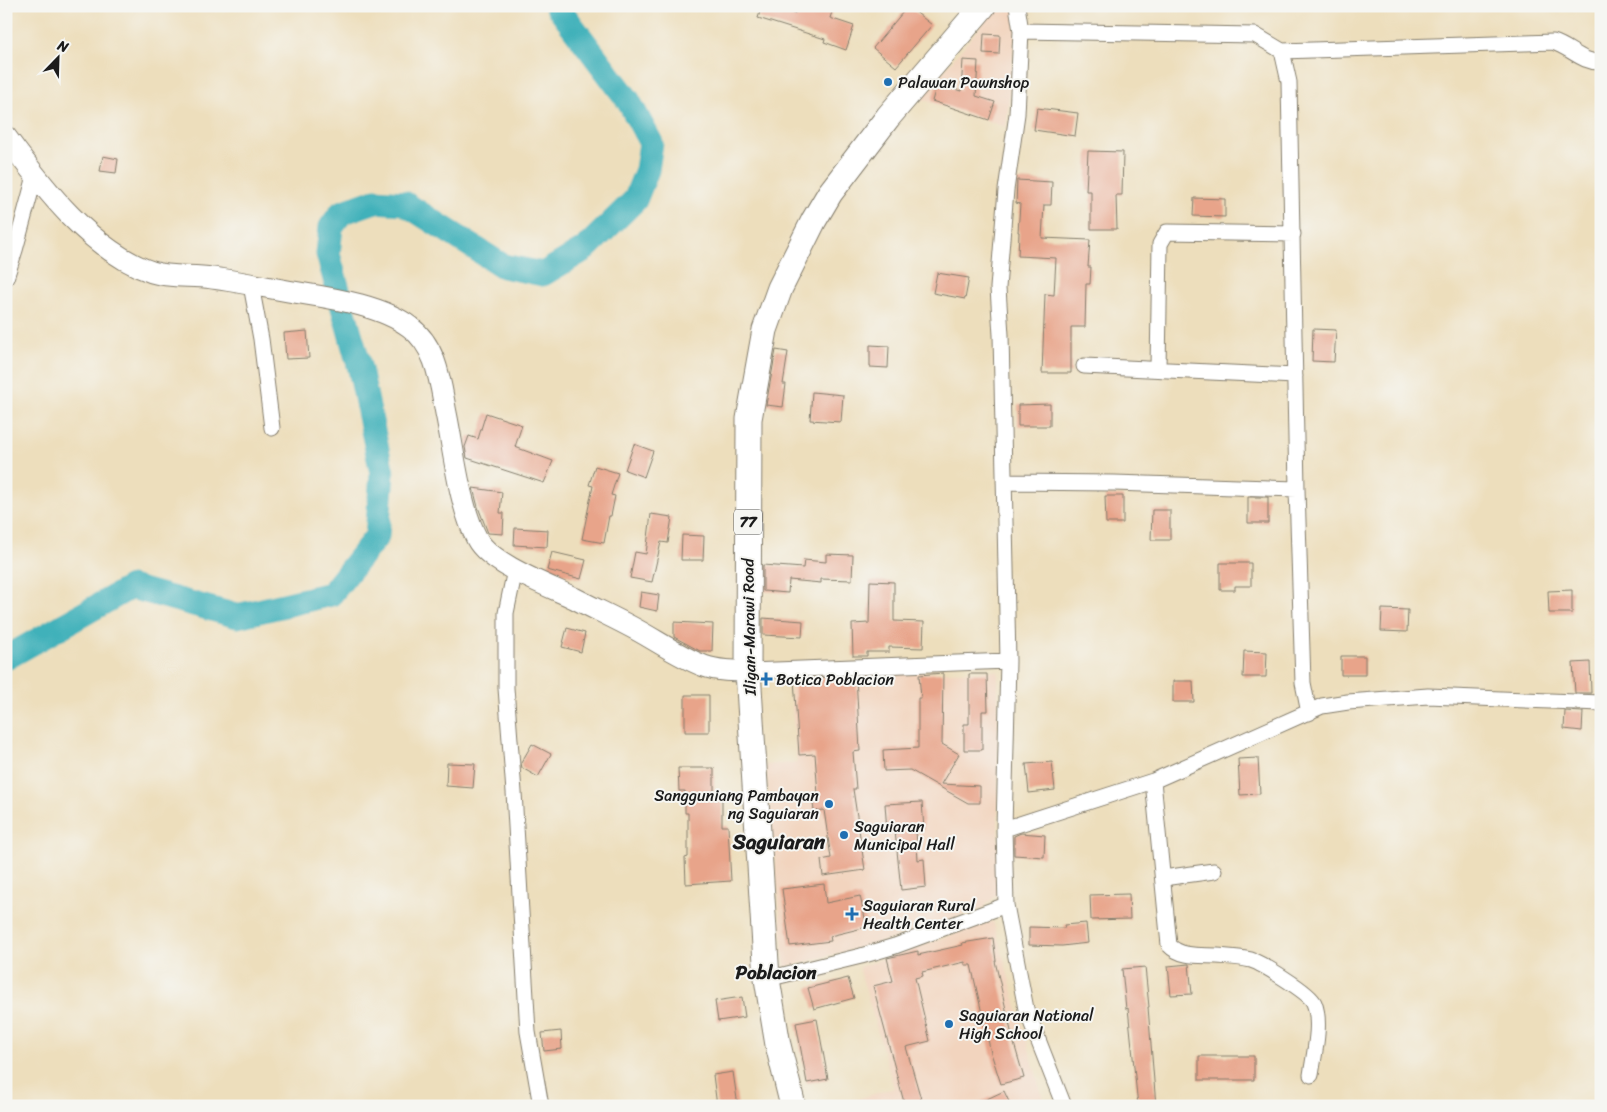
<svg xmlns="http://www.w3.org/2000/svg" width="1607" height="1112" font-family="Sriracha,sans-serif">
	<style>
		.built { fill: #f2d4be }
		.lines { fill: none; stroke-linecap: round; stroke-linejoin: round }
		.river { stroke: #41b1ba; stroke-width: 25 }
		.building { fill: #e8a48a }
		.minor-casing { stroke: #847d6c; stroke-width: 17 }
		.secondary-casing { stroke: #847d6c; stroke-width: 23 }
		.trunk-casing { stroke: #847d6c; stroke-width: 27 }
		.minor { stroke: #fff; stroke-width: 15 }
		.secondary { stroke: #fff; stroke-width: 21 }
		.trunk { stroke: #fff; stroke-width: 25 }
		.poi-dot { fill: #1f6fb2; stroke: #f6f6f2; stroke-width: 2 }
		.labels { text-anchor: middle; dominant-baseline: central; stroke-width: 4; stroke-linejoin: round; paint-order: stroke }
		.shield { fill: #f6f6f2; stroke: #5d5d5c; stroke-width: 1 }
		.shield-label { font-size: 15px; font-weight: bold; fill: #1c1c1c }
		.poi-label { font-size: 16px; fill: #1c1c1c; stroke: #f6f6f2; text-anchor: start }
		.street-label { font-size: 16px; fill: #1c1c1c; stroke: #f6f6f2 }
		.quarter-label { font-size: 19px; font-weight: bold; fill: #1c1c1c; stroke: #f6f6f2 }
		.district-label { font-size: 21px; font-weight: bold; fill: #1c1c1c; stroke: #f6f6f2 }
	</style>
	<rect width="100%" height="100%" fill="#f6f6f2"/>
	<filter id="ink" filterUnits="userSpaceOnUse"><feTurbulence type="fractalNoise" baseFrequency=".02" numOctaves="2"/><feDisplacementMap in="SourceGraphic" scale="10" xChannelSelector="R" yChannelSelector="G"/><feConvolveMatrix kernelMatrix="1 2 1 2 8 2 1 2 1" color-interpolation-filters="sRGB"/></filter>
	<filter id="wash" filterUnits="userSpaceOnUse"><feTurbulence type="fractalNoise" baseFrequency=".0096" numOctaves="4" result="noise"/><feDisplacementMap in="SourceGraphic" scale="20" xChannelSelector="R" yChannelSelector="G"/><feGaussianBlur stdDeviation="1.12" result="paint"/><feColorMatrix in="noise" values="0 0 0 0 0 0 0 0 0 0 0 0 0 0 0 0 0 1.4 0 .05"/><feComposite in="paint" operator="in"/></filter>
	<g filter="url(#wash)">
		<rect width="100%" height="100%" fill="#eddebc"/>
		<path class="built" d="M 997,6 L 1015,6 L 1017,20 L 1006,127 L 921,99 Z
			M 998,671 L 998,879 L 997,894 L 983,908 L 888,940 L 785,967 L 766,765 L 797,763 L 789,675 Z
			M 993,921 L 1045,1106 L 835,1106 L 894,1088 L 859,967 Z"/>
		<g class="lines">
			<path class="river" d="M 6,658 L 131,587 L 237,616 L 331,594 L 377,536 L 382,473 L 360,369 L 328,254 L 331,227 L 341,213 L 375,201 L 404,203 L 503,266 L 543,274 L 585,249 L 635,200 L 647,170 L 651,143 L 628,100 L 557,6"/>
		</g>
		<g id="blocks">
			<path class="building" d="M 762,6 L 774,6 L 795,13 L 797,6 L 834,6 L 830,18 L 854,26 L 846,50 L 824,42 L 825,39 L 758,18 Z
				M 908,6 L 932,25 L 896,67 L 873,48 Z
				M 984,34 L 1000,35 L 999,54 L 983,53 Z
				M 963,60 L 978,61 L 976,96 L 995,102 L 989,120 L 932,101 L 937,84 L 961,91 Z
				M 1037,108 L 1078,113 L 1075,136 L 1034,130 Z
				M 1088,151 L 1123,152 L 1122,195 L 1116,195 L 1117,229 L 1091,229 L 1091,191 L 1086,191 Z
				M 103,156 L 118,159 L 116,173 L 100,171 Z
				M 1017,180 L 1052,182 L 1051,205 L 1044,205 L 1042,238 L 1090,240 L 1088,267 L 1091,267 L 1090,284 L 1086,284 L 1085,327 L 1071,327 L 1071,373 L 1042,373 L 1045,294 L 1054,295 L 1056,258 L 1018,256 L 1019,232 L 1018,232 L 1020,204 L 1016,203 Z
				M 1194,198 L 1225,199 L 1225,217 L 1193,216 Z
				M 937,273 L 969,278 L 965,299 L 933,293 Z
				M 1313,329 L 1336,330 L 1334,362 L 1312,361 Z
				M 307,331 L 309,358 L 286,359 L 284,333 Z
				M 870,345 L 889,346 L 888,368 L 870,367 Z
				M 776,350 L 788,352 L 783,384 L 786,384 L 783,407 L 766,405 Z
				M 812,392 L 843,395 L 841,422 L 810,420 Z
				M 1050,404 L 1050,426 L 1018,426 L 1018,405 Z
				M 486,413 L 522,425 L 515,447 L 553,461 L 544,483 L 467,458 L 465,447 L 469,436 L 478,439 Z
				M 634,444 L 653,451 L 644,477 L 625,470 Z
				M 595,466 L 618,473 L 611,495 L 615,496 L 611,516 L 609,516 L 604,543 L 582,539 L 593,486 L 589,485 Z
				M 473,488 L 502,492 L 500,513 L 504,513 L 503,534 L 488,533 L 478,507 Z
				M 1105,496 L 1123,496 L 1123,523 L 1106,523 Z
				M 1248,497 L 1268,497 L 1268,523 L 1248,523 Z
				M 1152,510 L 1170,510 L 1170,540 L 1151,540 Z
				M 651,514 L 672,517 L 668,543 L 661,542 L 652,582 L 630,578 L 635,552 L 646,554 Z
				M 515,528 L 548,530 L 547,547 L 514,545 Z
				M 682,535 L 704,536 L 703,560 L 681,560 Z
				M 552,552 L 586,560 L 581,579 L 547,570 Z
				M 826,554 L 853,555 L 852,580 L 821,579 L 821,583 L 789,580 L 788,593 L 763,591 L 763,565 L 803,568 L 804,560 L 826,562 Z
				M 1220,563 L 1251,563 L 1251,586 L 1235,586 L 1235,590 L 1220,590 Z
				M 870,581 L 894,582 L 894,621 L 924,622 L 923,648 L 889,647 L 889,652 L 867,652 L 867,656 L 853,656 L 852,624 L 869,623 Z
				M 1572,590 L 1572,613 L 1549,613 L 1548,591 Z
				M 641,592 L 659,595 L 657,611 L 639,607 Z
				M 1382,609 L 1408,610 L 1407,632 L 1381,631 Z
				M 763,618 L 803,621 L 802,637 L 763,635 Z
				M 674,622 L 713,624 L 712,651 L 700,651 L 674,637 Z
				M 567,628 L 585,633 L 581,652 L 562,647 Z
				M 1244,651 L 1267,652 L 1266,677 L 1243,677 Z
				M 1341,656 L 1365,656 L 1365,675 L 1341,675 Z
				M 1590,662 L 1591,693 L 1575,693 L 1573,663 Z
				M 943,673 L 942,744 L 959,754 L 941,784 L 980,786 L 980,803 L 968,803 L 910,770 L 884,771 L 883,750 L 918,748 L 918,698 L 921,698 L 919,675 Z
				M 969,674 L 987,674 L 988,711 L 982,711 L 982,750 L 964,750 L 964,724 L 969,724 Z
				M 856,676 L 860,751 L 853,752 L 856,789 L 853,789 L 865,870 L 823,876 L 821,860 L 831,858 L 824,810 L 814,811 L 812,796 L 818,795 L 815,754 L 799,755 L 794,679 Z
				M 1173,681 L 1193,681 L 1194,702 L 1173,702 Z
				M 685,695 L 709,695 L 709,732 L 685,732 Z
				M 1565,711 L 1583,712 L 1582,731 L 1564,729 Z
				M 532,744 L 551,754 L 538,777 L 522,768 L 521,763 Z
				M 1258,758 L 1260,794 L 1240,795 L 1238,759 Z
				M 1052,762 L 1055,790 L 1029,793 L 1026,764 Z
				M 447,763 L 475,764 L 473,788 L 446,786 Z
				M 678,768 L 714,768 L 714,796 L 722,796 L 722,826 L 728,826 L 731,881 L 686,884 L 685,858 L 688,857 L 688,813 L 685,813 L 685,791 L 679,791 Z
				M 922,802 L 924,829 L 916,830 L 918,860 L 924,859 L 926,887 L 901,890 L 895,831 L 887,831 L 885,804 Z
				M 1021,833 L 1045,835 L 1044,857 L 1014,855 L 1014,836 Z
				M 824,884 L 826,903 L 860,896 L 867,927 L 830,936 L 831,941 L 790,946 L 782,889 Z
				M 1129,894 L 1130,919 L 1091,920 L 1090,895 Z
				M 1086,923 L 1088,943 L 1062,946 L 1029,945 L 1029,927 L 1065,928 L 1064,925 Z
				M 993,938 L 996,961 L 995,961 L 1013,1040 L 1024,1078 L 1001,1084 L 991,1053 L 971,965 L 965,965 L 965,962 L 922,972 L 923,976 L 915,978 L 930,1041 L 906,1047 L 923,1106 L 905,1106 L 873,986 L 893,981 L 887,958 L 918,951 L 918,955 L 963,945 L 962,943 Z
				M 1189,964 L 1192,994 L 1171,995 L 1168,966 Z
				M 1145,967 L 1149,1007 L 1148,1007 L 1156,1106 L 1138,1106 L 1128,1008 L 1126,1009 L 1122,969 Z
				M 848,978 L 854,998 L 814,1009 L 808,988 Z
				M 742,997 L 745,1017 L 718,1021 L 715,1001 Z
				M 817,1019 L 828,1079 L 807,1083 L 796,1023 Z
				M 561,1031 L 562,1049 L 544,1051 L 542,1033 Z
				M 1199,1056 L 1254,1056 L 1254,1080 L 1199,1080 Z
				M 733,1072 L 738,1106 L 717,1106 L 713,1075 Z
				M 1004,1091 L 1011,1106 L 972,1106 Z"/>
		</g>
	</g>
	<g filter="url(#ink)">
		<use href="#blocks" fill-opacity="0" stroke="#847d6c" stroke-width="1"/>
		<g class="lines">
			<g class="minor-casing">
				<path id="minor" d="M 1017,6 L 1021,31 L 1017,114 L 1006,190 L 998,288 L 1001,335 L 1008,661 L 1004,829 L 1006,905 L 1026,1009 L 1064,1106
					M 1021,31 L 1255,35 L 1282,51 L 1553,42 C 1570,47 1582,63 1601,62
					M 1282,51 L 1289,82 L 1297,489 L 1303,683 L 1309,713
					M 6,278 L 15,250 L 35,176
					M 251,285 L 261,339 L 272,428
					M 1084,366 L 1295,376
					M 1158,369 L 1160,244 L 1167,232 L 1293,234
					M 1004,482 L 1114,483 L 1297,489
					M 515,570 L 506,613 L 506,688 L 514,792 L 528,1032 L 541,1106
					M 748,671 L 1008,661
					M 1153,781 L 1169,945 C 1181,958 1201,955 1217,956 C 1228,957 1240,957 1251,960 C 1263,964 1310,993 1314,1003 C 1322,1022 1314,1055 1311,1075
					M 1004,829 L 1153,781 L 1322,706 L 1348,702 L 1428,696 L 1601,703
					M 1163,878 L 1214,871
					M 767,979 L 861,956 L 895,946 L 1006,905"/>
			</g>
			<g class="secondary-casing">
				<path id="secondary" d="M 6,137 C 42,186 92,252 152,272 C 170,278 192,275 212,278 C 243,282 274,289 306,294 C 338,299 384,307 410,327 C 437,347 440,382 446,413 C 454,451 459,505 477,539 C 490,564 549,586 574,598 C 595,609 617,619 637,630 C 659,642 680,657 704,666 C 718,671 733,671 748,671"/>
			</g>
			<g class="trunk-casing">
				<path id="trunk" d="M 793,1106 L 778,1045 L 767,979 L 748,671 L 749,419 L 765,330 L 780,288 L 814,220 L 830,193 L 888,117 L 983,6"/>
			</g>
			<use href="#minor" class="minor"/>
			<use href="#secondary" class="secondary"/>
			<use href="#trunk" class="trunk"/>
		</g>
	</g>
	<g class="poi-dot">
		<circle cx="888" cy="82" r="5"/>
		<path d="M763.5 671.5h5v5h5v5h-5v5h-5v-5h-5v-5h5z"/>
		<circle cx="829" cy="804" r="5"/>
		<circle cx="844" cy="835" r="5"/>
		<path d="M849.5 906.5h5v5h5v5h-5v5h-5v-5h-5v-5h5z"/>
		<circle cx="949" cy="1024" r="5"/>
	</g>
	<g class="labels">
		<rect class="shield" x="734" y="509.5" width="28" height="25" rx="4"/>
		<g class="shield-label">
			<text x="748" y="522">77</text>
		</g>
		<g class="poi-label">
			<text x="898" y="82">Palawan Pawnshop</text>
			<text x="776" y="679">Botica Poblacion</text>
			<text x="819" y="795" text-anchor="end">Sangguniang Pambayan<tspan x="819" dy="18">ng Saguiaran</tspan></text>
			<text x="854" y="826">Saguiaran<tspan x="854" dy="18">Municipal Hall</tspan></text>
			<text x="863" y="905">Saguiaran Rural<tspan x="863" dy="18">Health Center</tspan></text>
			<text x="959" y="1015">Saguiaran National<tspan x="959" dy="18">High School</tspan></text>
		</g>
		<g class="street-label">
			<text transform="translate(749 627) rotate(-91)">Iligan-Marawi Road</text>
		</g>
		<g class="quarter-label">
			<text x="776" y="972">Poblacion</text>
		</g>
		<g class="district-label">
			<text x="779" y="842">Saguiaran</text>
		</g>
	</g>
	<rect width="1607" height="1112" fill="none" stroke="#f6f6f2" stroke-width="25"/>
	<g transform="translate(58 58) rotate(23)" stroke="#f6f6f2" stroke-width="4" paint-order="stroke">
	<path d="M0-4L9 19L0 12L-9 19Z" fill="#1c1c1c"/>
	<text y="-8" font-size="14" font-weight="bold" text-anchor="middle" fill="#1c1c1c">N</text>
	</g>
</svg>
